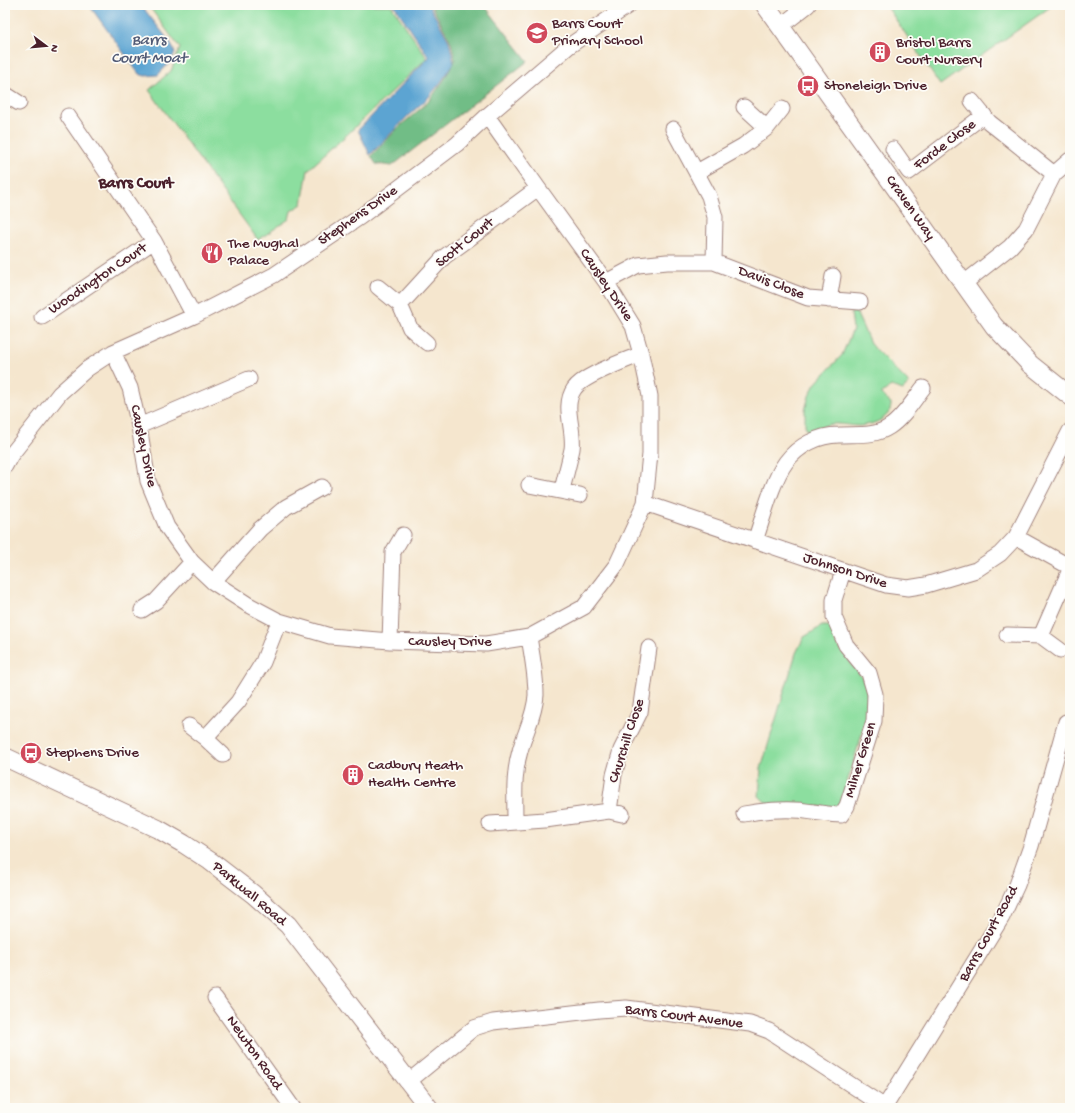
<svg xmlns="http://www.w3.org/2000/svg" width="1075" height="1113" font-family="'Gochi Hand',sans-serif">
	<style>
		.green { fill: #8cde9f; stroke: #6b7e65 }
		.forest { fill: #71bd86; stroke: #5e6e58 }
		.water { fill: #5ba4d2; stroke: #52627e }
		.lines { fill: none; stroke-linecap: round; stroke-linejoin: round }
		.minor-casing { stroke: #a0827c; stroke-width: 17 }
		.tertiary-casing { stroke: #a0827c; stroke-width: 20 }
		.minor { stroke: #fff; stroke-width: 15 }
		.tertiary { stroke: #fff; stroke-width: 18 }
		.labels { text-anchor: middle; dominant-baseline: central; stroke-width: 3.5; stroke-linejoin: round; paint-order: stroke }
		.poi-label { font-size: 15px; fill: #4a1f2b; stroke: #fdfcf7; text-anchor: start }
		.street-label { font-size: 15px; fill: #4a1f2b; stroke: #fdfcf7 }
		.water-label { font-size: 16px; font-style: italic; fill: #525b76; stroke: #fdfcf7 }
		.neighbourhood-label { font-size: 16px; font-weight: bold; fill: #4a1f2b; stroke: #fdfcf7 }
	</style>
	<rect width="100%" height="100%" fill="#fdfcf7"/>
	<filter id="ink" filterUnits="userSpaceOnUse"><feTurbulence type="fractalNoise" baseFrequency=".025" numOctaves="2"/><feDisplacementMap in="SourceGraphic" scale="8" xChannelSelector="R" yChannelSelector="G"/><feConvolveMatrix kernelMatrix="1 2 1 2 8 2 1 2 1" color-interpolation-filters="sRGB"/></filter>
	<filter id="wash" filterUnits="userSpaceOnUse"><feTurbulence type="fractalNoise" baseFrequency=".012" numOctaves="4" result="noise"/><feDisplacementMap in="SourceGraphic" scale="16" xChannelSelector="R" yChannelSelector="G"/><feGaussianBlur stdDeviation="0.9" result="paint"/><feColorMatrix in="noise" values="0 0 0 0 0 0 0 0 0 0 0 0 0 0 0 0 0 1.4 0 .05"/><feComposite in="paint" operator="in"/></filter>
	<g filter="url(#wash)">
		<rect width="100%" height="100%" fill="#f5e6ce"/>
		<path class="green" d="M 148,5 L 391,5 L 427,58 L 352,130 L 308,170 L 302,204 L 291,211 L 289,219 L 258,240 L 149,90 L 171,71 L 180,48 Z
			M 886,5 L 1053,5 L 940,85 Z
			M 856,312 L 871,345 L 909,383 L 903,390 L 891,386 L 881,394 L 891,403 C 892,419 872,425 859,426 C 850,426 840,423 831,424 C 823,425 815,431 808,435 L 805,425 L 805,410 L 809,396 L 815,384 L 842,355 L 853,329 L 851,313 Z
			M 822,626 L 828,626 L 832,628 L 835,642 L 861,676 L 866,686 L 869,704 L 864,727 L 842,799 L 838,805 L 829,807 L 771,805 L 764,801 L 759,796 L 761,768 L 796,653 L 804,637 Z"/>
		<path class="forest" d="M 431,5 L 484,5 L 528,61 L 392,166 L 376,164 L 371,156 L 399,127 L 428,102 L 444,80 L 455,60 L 451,42 Z"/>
		<path class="water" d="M 89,5 L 141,5 L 170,42 L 175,52 L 171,61 L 158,75 L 145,76 L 139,74 Z
			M 394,5 L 429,5 L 449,41 L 454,63 L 441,82 L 428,98 L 408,116 L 370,155 L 358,130 L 429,57 Z"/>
	</g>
	<g filter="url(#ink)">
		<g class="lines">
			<g class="minor-casing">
				<path id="minor" d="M 781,26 L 808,5
					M 5,94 L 19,103
					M 972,101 L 989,122 L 1054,174
					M 744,107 L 767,128
					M 68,116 L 154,241 L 194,316
					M 673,129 L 709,196 L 715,217 L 714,262
					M 893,149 L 909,172 L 984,115
					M 697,172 L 743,146 L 767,128 L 782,109
					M 606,282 L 638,265 L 667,262 L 714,262 L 808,298 L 860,302
					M 963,284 L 1010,247 L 1026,229 L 1054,174 L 1070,160
					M 378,287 L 400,305 L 410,328 L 427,343
					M 829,300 L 833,276
					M 400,305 L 444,257 L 538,188
					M 42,317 L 154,241
					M 113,352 L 130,388 L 139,426 L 148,481 L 167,527 L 192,562 L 213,582 L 247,604 L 279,621 L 330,636 L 390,641 L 486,644 L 529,637 L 584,607 L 617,564 L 645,503 L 650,454 L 650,396 L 641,354 L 633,326 L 606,282 L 538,188 L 487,116
					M 139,426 L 249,379
					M 5,466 L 11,455 L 60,393 L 87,369 L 113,352 L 194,316 L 274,275 L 360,217 L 457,144 L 487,116 L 569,46 L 629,5
					M 529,485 L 580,495
					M 562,490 C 565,477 569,463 572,449 C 575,429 562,407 574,389 C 583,375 625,361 641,354
					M 645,503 L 886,585 L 908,588 L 926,585 L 976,570 L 1000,554 L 1016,537 L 1070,431
					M 1016,537 L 1070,567
					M 755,541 C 763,518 772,481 786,462 C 798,446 818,435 839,435 C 856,434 874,437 889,427 C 902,419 914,400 923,388
					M 213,582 L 260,529 L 286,507 L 322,487
					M 142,610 L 156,601 L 192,562
					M 1007,635 L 1041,636 L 1060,650
					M 1041,636 L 1070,570
					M 390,641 L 393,552 L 403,535
					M 189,726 L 205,738 L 223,755
					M 205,738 L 238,702 L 263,662 L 279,621
					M 609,811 L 614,775 L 621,750 L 640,712 L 649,648
					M 744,814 C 766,810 791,808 813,812 C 822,813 831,815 841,815 L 847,806 L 874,721 L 875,694 L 869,673 L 846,645 L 834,617 L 834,600 L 843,571
					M 515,822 C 515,797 513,775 520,751 C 525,732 535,715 536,695 C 536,675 532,656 529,637
					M 490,824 L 545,820 L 609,811 L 622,814
					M 215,998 L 293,1108
					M 408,1082 L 474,1028 L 493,1022 L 599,1010 L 626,1008 L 750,1024 L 769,1031 L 885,1107
					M 884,1108 L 1002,917 L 1017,885 L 1031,846 L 1066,722"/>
			</g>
			<g class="tertiary-casing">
				<path id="tertiary" d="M 765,5 L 994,326 L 1030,364 L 1070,396
					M 5,757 L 158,829 L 184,844 L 210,861 L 253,894 L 288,925 L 429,1108"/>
			</g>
			<use href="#minor" class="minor"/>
			<use href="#tertiary" class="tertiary"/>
		</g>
	</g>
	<defs>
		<g id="school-disc" transform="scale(1.15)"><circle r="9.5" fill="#d1495b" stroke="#fdfcf7"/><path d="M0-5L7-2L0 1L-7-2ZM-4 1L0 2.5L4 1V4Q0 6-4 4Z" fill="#fff"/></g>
		<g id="building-disc" transform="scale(1.15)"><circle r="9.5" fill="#d1495b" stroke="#fdfcf7"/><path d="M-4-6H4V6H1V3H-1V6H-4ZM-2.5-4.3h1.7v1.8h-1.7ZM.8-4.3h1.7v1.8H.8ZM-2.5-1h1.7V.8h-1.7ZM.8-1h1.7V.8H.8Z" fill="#fff"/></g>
		<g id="bus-disc" transform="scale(1.15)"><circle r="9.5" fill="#d1495b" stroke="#fdfcf7"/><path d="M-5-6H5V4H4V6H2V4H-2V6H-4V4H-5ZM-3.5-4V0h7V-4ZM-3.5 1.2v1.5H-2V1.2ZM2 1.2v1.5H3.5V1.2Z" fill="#fff"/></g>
		<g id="restaurant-disc" transform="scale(1.15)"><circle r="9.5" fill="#d1495b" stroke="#fdfcf7"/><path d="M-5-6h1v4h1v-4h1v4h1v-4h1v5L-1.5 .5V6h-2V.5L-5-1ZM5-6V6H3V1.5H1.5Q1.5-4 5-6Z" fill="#fff"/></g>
	</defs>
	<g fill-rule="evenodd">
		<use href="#school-disc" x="537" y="33"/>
		<use href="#building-disc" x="880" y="52"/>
		<use href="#bus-disc" x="808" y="86"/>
		<use href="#restaurant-disc" x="212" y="253"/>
		<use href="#bus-disc" x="31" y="753"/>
		<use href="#building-disc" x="353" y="775"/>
	</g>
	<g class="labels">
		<g class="poi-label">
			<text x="552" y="24">Barrs Court<tspan x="552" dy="17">Primary School</tspan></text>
			<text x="896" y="43">Bristol Barrs<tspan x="896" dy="17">Court Nursery</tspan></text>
			<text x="824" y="86">Stoneleigh Drive</text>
			<text x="228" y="244">The Mughal<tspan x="228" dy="17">Palace</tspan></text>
			<text x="46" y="753">Stephens Drive</text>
			<text x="368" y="766">Cadbury Heath<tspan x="368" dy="17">Health Centre</tspan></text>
		</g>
		<g class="street-label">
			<text transform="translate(945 145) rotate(-37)">Forde Close</text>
			<text transform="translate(910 208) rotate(55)">Craven Way</text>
			<text transform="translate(358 216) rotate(-35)">Stephens Drive</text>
			<text transform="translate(465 243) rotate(-39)">Scott Court</text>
			<text transform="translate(98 279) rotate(-34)">Woodington Court</text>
			<text transform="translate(771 283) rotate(21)">Davis Close</text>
			<text transform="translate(606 285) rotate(56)">Causley Drive</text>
			<text transform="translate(143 446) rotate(78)">Causley Drive</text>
			<text transform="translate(845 571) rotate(18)">Johnson Drive</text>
			<text x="450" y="642">Causley Drive</text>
			<text transform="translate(627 741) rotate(-72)">Churchill Close</text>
			<text transform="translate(861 760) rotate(-73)">Milner Green</text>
			<text transform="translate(249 894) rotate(40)">Parkwall Road</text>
			<text transform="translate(989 934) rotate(-61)">Barrs Court Road</text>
			<text transform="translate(684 1017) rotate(7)">Barrs Court Avenue</text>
			<text transform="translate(254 1053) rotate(55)">Newton Road</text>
		</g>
		<g class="water-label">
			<text x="149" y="41">Barrs<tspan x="149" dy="18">Court Moat</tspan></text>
		</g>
		<g class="neighbourhood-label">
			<text x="136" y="184">Barrs Court</text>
		</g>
	</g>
	<rect width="1075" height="1113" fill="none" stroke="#fdfcf7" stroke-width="20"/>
	<g transform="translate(46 46) rotate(106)" stroke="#fdfcf7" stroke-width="3" paint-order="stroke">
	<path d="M0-3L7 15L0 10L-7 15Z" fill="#4a1f2b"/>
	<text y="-6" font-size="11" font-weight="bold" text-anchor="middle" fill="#4a1f2b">N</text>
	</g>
</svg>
